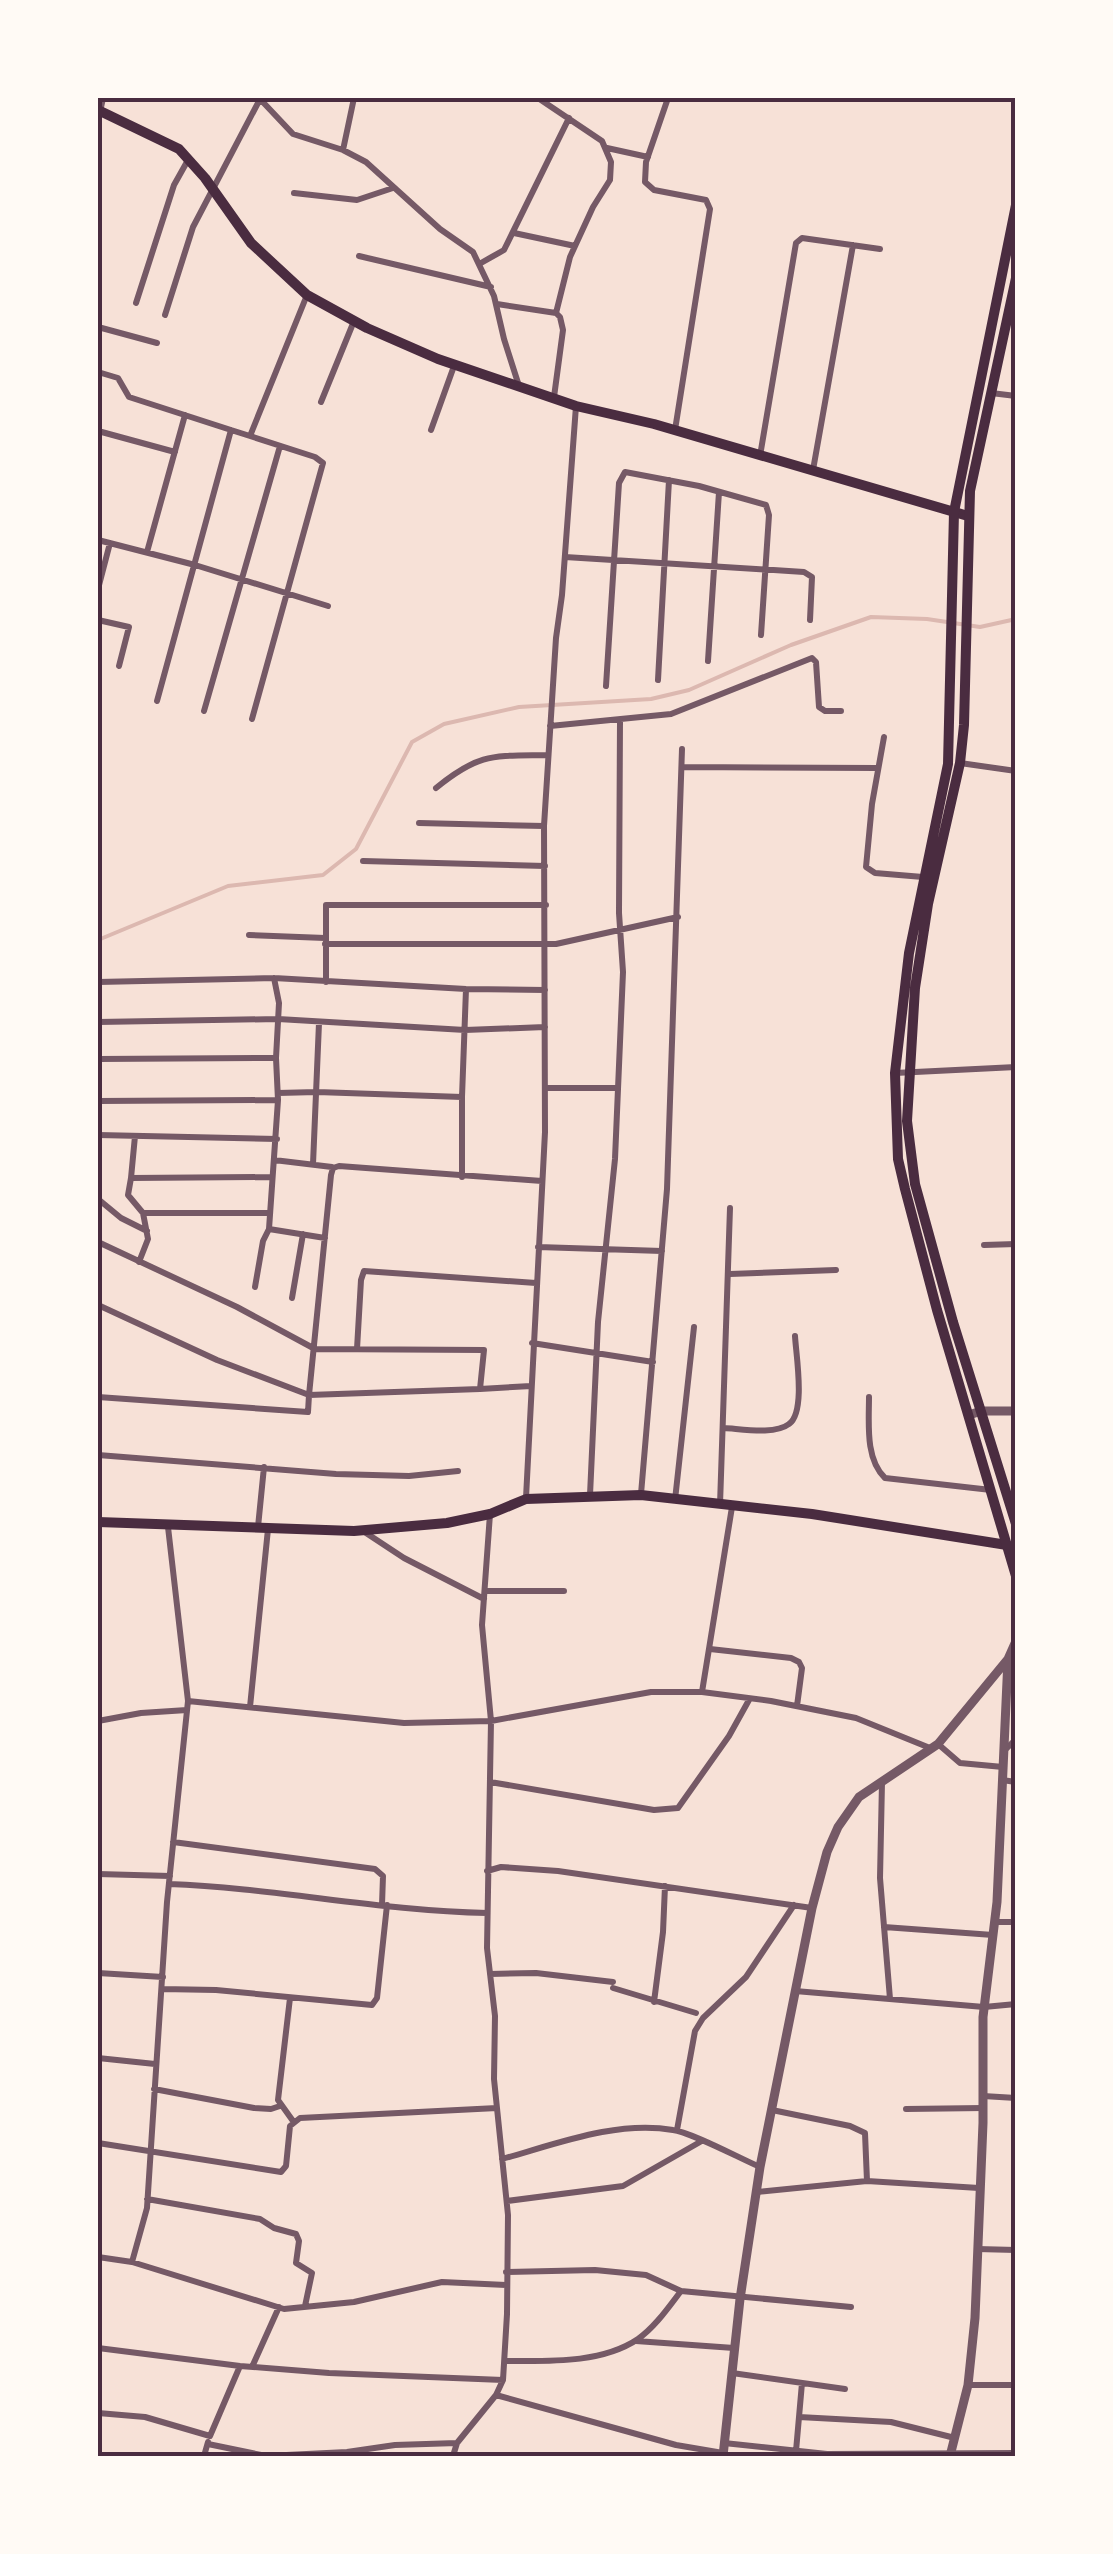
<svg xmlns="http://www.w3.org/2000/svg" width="1113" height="2554" font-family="Lato,sans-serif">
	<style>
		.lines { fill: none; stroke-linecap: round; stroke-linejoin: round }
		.stream { stroke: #dcb8b0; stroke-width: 4 }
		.minor { stroke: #755966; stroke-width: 6 }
		.tertiary { stroke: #755966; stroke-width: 9 }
		.secondary { stroke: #4a2c40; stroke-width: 10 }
		.primary { stroke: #4a2c40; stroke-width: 10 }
		.neatline { fill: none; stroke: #4a2c40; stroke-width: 4 }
	</style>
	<rect width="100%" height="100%" fill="#f7e1d7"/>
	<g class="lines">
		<path class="stream" d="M 98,940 L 228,886 L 323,875 L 356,849 L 412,742 L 444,724 L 519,707 L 651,699 L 689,690 L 791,645 L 871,617 L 927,619 L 980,627 L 1016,619"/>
		<path class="minor" d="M 538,98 L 602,141 L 611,162 L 610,180 L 593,207 L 570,257 L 556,313
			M 668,98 L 646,162 L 645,182 L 654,190 L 706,200 L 710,209 L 675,430
			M 260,99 L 293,134 L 343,150 L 366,162 L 440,229 L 473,252 L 494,296 L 504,339 L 519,386
			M 98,121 L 103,98
			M 607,148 L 648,157
			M 343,150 L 354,98
			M 294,193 L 357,200 L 393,188
			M 514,233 L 575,246
			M 359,256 L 491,287
			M 481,263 L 504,250 L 569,118
			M 136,303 L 174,185 L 188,160
			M 497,304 L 556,313 L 560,317 L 563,330 L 554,397
			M 165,315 L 193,227 L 260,99
			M 98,327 L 157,343
			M 98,372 L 118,378 L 129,397 L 231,430
			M 991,393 L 1016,396
			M 321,402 L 354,321
			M 431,430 L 454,366
			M 98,431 L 175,452
			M 250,436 L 315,457 L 323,463 L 252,719
			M 760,456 L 796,243 L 802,238 L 880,249
			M 813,470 L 853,245
			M 98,540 L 195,565 L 328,606
			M 147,552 L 185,415
			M 565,557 L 804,572 L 812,577 L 810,620
			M 98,589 L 110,543
			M 98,620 L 129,627 L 119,666
			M 708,661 L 719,492
			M 658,680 L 669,480
			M 606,686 L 619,483 L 625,472 L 699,486 L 766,505 L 769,515 L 761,635
			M 157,701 L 231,430 L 250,436 L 307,295
			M 204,711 L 280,446
			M 550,726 L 671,714 L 812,658 L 816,662 L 819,707 L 825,711 L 841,711
			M 884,737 L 872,804 L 866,867 L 875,873 L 923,877
			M 960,763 L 1016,771
			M 682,767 L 877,768
			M 436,788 C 480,752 494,756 548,755
			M 419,823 L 544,826
			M 363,861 L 545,866
			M 249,935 L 325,938
			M 325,944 L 556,944 L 678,917
			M 274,978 L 279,1003 L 276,1058 L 278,1100 L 269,1229 L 325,1238
			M 98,982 L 274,978 L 466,989 L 545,990
			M 326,982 L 326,905 L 546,905
			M 98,1022 L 278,1019 L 465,1030 L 545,1027
			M 98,1059 L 276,1058
			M 895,1073 L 1016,1067
			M 545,1088 L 618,1088
			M 278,1093 L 317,1092 L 462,1097 L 462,1177
			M 462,1097 L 466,989
			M 98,1101 L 278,1100
			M 98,1135 L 277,1139
			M 274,1160 L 332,1167
			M 313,1164 L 319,1023
			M 131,1178 L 135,1136
			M 98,1199 L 121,1218 L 147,1231
			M 269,1213 L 143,1213 L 128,1195 L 131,1178 L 272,1177
			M 98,1242 L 237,1307 L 315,1349 L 484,1350 L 480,1389 L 309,1395 L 331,1175 L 333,1168 L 339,1166 L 542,1181
			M 984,1245 L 1016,1244
			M 538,1247 L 662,1251
			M 139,1262 L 148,1239 L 143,1213
			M 730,1274 L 836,1270
			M 255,1287 L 263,1241 L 269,1229
			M 292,1298 L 303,1234
			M 98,1305 L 217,1360 L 309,1395 L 308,1412 L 98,1397
			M 532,1343 L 653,1362
			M 357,1349 L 361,1280 L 364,1271 L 536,1283
			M 480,1389 L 531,1386
			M 869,1397 C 869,1423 865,1459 885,1478 L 991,1490
			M 724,1428 C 742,1429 775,1435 789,1424 C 806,1412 796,1355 795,1336
			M 98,1455 L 336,1474 L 409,1476 L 458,1471
			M 641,1494 L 667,1189 L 682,749
			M 590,1495 L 598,1322 L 615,1159 L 623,972 L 619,913 L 620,720
			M 526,1498 L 545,1132 L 544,826 L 556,638 L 562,595 L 576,406
			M 675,1500 L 694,1327
			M 720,1505 L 730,1208
			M 258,1527 L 264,1467
			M 363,1531 L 404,1558 L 484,1599
			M 485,1591 L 564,1591
			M 710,1649 L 791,1658 L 799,1662 L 802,1668 L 797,1706
			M 702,1692 L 732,1507
			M 188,1701 L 404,1723 L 491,1721 L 651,1692 L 702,1692 L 771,1701 L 856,1718 L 930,1748
			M 250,1707 L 268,1529
			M 98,1721 L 141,1713 L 187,1710
			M 938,1744 L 960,1763 L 1003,1767
			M 1005,1750 L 1016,1739
			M 1002,1780 L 1016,1782
			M 490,1782 L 654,1810 L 678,1808 L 729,1736 L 749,1700
			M 882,1782 L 880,1878 L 890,1999
			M 173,1842 L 375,1869 L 383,1876 L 382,1905
			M 487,1871 L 501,1867 L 558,1871 L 812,1908
			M 98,1874 L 170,1876
			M 169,1884 C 275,1888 380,1911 487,1913
			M 994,1922 L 1016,1922
			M 884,1927 L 993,1935
			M 98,1973 L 163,1977
			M 490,1974 L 536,1973 L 613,1982
			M 613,1988 L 696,2013
			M 162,1989 L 216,1990 L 372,2005 L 377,1998 L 387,1905
			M 795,1991 L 984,2007 L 1016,2004
			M 290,1998 L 278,2100 L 293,2121
			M 654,2002 L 663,1932 L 665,1886
			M 98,2058 L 155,2064
			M 154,2089 L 254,2108 L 271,2109 L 280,2106
			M 983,2096 L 1016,2098
			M 906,2109 L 983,2108
			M 772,2110 L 850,2126 L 865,2133 L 867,2181
			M 677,2130 L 695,2031 L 703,2018 L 746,1977 L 794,1905
			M 98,2143 L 281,2172 L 286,2166 L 290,2126 L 300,2118 L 497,2108
			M 502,2159 C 556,2144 617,2120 673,2130 C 693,2133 739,2158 760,2167
			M 757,2192 L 867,2181 L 979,2188
			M 147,2199 L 260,2219 L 274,2228 L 296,2234 L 299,2241 L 296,2263 L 312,2273 L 305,2306
			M 507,2201 L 623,2186 L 700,2142
			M 977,2249 L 1016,2250
			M 98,2257 L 132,2262 L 284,2309 L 354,2302 L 442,2282 L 506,2285
			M 132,2262 L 147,2208 L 167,1902 L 188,1701 L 168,1527
			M 506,2272 L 595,2270 L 646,2275 L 681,2291 L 851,2307
			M 636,2341 L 734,2348
			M 98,2348 L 240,2366 L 329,2373 L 503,2380
			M 505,2361 C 547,2361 601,2364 638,2339 C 655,2327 668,2308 681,2291
			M 252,2367 L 279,2307
			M 732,2373 L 845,2389
			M 968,2385 L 1016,2385
			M 496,2395 L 676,2445 L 723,2453
			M 98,2413 L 145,2417 L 210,2436 L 240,2366
			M 799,2417 L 891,2422 L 955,2438
			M 724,2443 L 827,2454 L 1016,2453
			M 208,2444 L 266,2456 L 347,2452 L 395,2445 L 457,2443
			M 796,2451 L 802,2383
			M 204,2456 L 208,2442
			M 453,2456 L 457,2443 L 496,2395 L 503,2380 L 507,2314 L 508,2215 L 494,2079 L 495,2016 L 487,1948 L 491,1721 L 482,1625 L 490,1514"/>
		<path class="tertiary" d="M 969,1415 L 981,1411 L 1016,1411
			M 723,2456 L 740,2299 L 760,2167 L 812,1908 L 827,1852 L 838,1827 L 859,1797 L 938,1744 L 1008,1659 L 1016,1641
			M 950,2456 L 968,2385 L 975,2318 L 983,2123 L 983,2017 L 997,1902 L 1008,1659"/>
		<path class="secondary" d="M 98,110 L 179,149 L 205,178 L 251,243 L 307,295 L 367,328 L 438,359 L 576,406 L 654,424 L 968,516
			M 98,1522 L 354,1531 L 447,1523 L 490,1514 L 526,1499 L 641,1495 L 812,1514 L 1007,1545"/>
		<path class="primary" d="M 1016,205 L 954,512 L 948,764 L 909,953 L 895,1073 L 898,1159 L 905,1189 L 937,1310 L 1016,1576
			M 1016,278 L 970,491 L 964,725 L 960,763 L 928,904 L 915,988 L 907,1121 L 915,1184 L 953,1322 L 1016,1524"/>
	</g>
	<rect width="1113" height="2554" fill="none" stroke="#fffaf5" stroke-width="200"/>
	<rect x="100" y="100" width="913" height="2354" class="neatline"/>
</svg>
